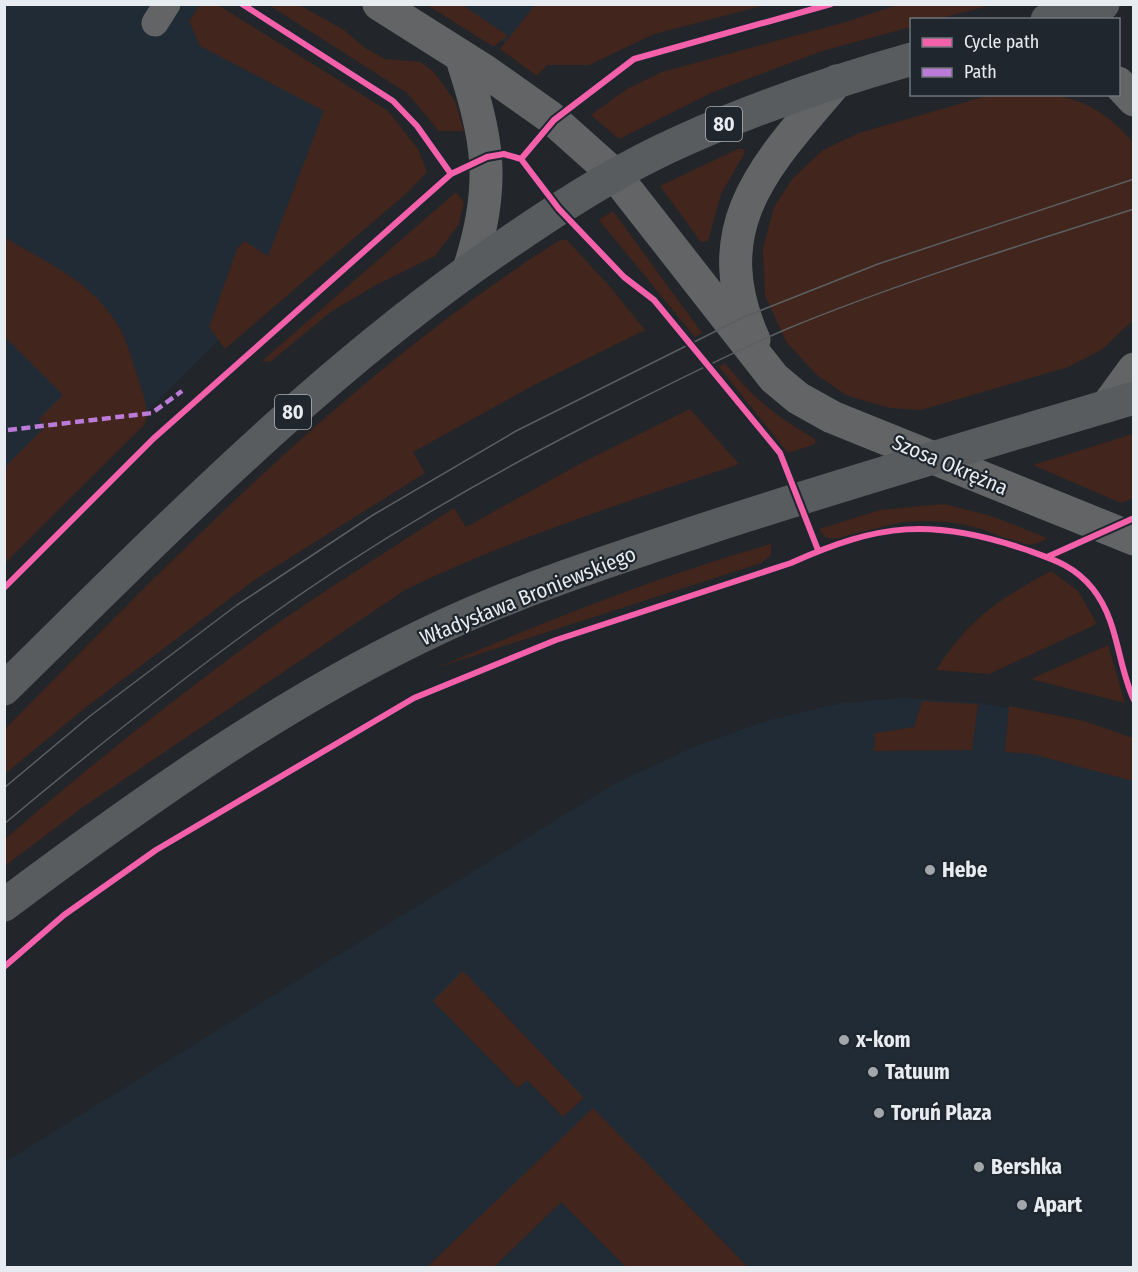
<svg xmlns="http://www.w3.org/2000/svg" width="1138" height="1272" font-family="'Fira Sans Condensed',sans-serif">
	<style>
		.built { fill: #202b35 }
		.green { fill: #42251c }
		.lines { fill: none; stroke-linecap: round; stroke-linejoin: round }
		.service { stroke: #636466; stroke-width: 27 }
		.tertiary { stroke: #636466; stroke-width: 33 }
		.primary { stroke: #595c5e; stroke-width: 33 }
		.tram { stroke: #5c5f61; stroke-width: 1.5 }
		.quiet { stroke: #bd7bd9; stroke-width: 4.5; stroke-dasharray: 9 4.5; stroke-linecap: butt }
		.cycleway-casing { stroke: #1f262d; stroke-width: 10 }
		.cycleway { stroke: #f560ab; stroke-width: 6 }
		.poi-dot { fill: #a2a7ab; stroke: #1f262d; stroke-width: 2 }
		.labels { text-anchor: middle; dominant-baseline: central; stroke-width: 4.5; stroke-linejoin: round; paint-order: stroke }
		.shield { fill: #1f262d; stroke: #abb1b6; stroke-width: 1.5 }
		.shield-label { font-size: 20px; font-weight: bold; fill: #e7ecf1 }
		.street-label { font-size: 21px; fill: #e7ecf1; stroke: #1f262d }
		.poi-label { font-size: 21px; font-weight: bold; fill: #e7ecf1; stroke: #1f262d; text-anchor: start }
	</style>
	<rect width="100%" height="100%" fill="#22262a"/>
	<path class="built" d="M 5,5 L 200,5 L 350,96 L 355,205 L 5,552 Z
		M 450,5 L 569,5 L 519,53 Z
		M 905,698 L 979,703 L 1068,719 L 1133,738 L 1133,1267 L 5,1268 L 5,1162 L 614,784 L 696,746 L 769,720 L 843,703 Z"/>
	<path class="green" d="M 900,4 L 992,5 L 937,19 L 912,20 L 911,27 L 822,51 L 713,92 L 619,139 L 591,115 L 627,89 L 662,72 L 846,22 Z
		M 200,5 L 218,5 L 388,111 L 418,149 L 427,172 L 408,192 L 225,349 L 209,327 L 237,249 L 244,241 L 268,256 L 324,111 L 200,46 L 189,21 Z
		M 269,5 L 299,5 L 344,30 L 365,48 L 385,59 L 420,62 L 433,71 L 455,101 L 464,131 L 439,131 L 407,93 Z
		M 427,5 L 463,5 L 508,36 L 495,46 L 491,45 Z
		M 535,5 L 535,4 L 766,5 L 654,34 L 589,65 L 547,65 L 537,76 L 500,49 Z
		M 1054,95 C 1086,100 1114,118 1133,143 L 1132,321 L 1103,349 L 1068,367 L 921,410 L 890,408 L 848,396 L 818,376 L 786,342 L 765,295 L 763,249 L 774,207 L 793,178 L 823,150 L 859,133 L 990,95 Z
		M 740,148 L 745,150 L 744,154 L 721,194 L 708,241 L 701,242 L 660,186 Z
		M 456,192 L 464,202 L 459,224 L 435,256 L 376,285 L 332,311 L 270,362 L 262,361 Z
		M 613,211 L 702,333 L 695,337 L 599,220 Z
		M 5,238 C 45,261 92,282 117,324 C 127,339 131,358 137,375 C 142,392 150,408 145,424 L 5,563 L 5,467 L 46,426 L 39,419 L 63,395 L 5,337 Z
		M 560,240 L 567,240 L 611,288 L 645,330 L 536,384 L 413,452 L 425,473 L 253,581 L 85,708 L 5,774 L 5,729 C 178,554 351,372 560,240 Z
		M 725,363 C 755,400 774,415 815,439 L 815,444 L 788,453 L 719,367 Z
		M 690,409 L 739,464 C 626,502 512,538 405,590 L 83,807 L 5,866 L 5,839 C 86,769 170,702 257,638 C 321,592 388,551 454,508 L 466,527 L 587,460 Z
		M 1133,434 L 1133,498 L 1121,503 L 1033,465 Z
		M 944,504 L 991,516 L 1047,538 C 1024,555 1002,534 978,528 C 968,525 957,523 946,522 C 933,521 918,521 905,522 C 882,524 843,544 825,537 L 819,529 L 880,510 Z
		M 771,544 L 771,555 L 761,563 L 436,668 C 546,621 656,577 771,544 Z
		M 1051,571 L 1078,591 L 1097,624 L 989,674 L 936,670 C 970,618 998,600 1051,571 Z
		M 1108,645 L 1125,703 L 1031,679 Z
		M 922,701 L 978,704 L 972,750 L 874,751 L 875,733 L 914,727 Z
		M 1009,706 L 1084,721 L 1133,738 L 1133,781 L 1032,754 L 1005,752 Z
		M 463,971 L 584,1098 L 563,1117 L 527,1080 L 518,1088 L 433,1001 Z
		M 593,1108 L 748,1267 L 626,1267 L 561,1202 L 494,1267 L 427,1267 Z"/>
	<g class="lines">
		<path class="service" d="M 155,23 L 167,4"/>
		<path class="tertiary" d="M 379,4 L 485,71 L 550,117 L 615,175 L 774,378 L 798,398 L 832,417 L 1134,539
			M 461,56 C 488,139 497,183 469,269
			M 1118,83 L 1134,100
			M 754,340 C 703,225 767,164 837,81
			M 1107,406 L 1134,369"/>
		<path class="primary" d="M 1047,20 L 1103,4
			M 4,689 C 167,529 328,363 518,236 C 571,200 625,166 684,140 C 757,107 834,81 912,59
			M 4,905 C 143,801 286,699 443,626 C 525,588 611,560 696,532 C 841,484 987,442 1134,398"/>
		<path class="tram" d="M 4,788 L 90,716 L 237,605 L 373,515 L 516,431 L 744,317 L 878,264 L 1134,179
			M 4,824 C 84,757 165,692 250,630 C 369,543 498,469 630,404 C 682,378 735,351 789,328 C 901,282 1018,246 1134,209"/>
		<path class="quiet" d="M 8,430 L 152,413 L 182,391"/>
		<g class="cycleway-casing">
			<path id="cycleway" d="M 242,4 L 393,101 L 417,126 L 451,174
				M 521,159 L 554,120 L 634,59 L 831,4
				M 1047,557 L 1134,518
				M 4,588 L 153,439 L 451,174 L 487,157 L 504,154 L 521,159 L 559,209 L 624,277 L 654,300 L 780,453 L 818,550
				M 4,967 L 64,915 L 156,850 L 414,698 L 556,640 L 791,563 C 879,523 933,518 1024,549 C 1052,559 1074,565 1093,589 C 1119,622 1117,664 1134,700"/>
		</g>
		<use href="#cycleway" class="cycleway"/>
	</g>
	<g class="poi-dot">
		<circle cx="930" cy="870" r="6"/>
		<circle cx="844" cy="1040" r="6"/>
		<circle cx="873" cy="1072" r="6"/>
		<circle cx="879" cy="1113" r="6"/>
		<circle cx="979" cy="1167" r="6"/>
		<circle cx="1022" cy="1205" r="6"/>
	</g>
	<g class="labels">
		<g class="shield">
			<rect x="706" y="107" width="36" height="34" rx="4.5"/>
			<rect x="275" y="395" width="36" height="34" rx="4.5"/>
		</g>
		<g class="shield-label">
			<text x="724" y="124">80</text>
			<text x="293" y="412">80</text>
		</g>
		<g class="street-label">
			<text transform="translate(950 465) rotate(23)">Szosa Okrężna</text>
			<text transform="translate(528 596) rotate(-22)">Władysława Broniewskiego</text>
		</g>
		<g class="poi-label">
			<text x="942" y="870">Hebe</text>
			<text x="856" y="1040">x-kom</text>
			<text x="885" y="1072">Tatuum</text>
			<text x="891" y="1113">Toruń Plaza</text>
			<text x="991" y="1167">Bershka</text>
			<text x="1034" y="1205">Apart</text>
		</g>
	</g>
	<rect width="1138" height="1272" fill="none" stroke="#e7ecf1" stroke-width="12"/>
	<rect x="910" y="18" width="210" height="78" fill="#1f262d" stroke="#6f757b" stroke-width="1.5"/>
	<rect x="922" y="38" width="30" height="9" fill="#f560ab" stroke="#6f757b" stroke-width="1.5"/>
	<text x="964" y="48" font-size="18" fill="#e7ecf1">Cycle path</text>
	<rect x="922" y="68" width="30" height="9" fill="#bd7bd9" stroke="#6f757b" stroke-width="1.5"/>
	<text x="964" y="78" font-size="18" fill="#e7ecf1">Path</text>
</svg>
